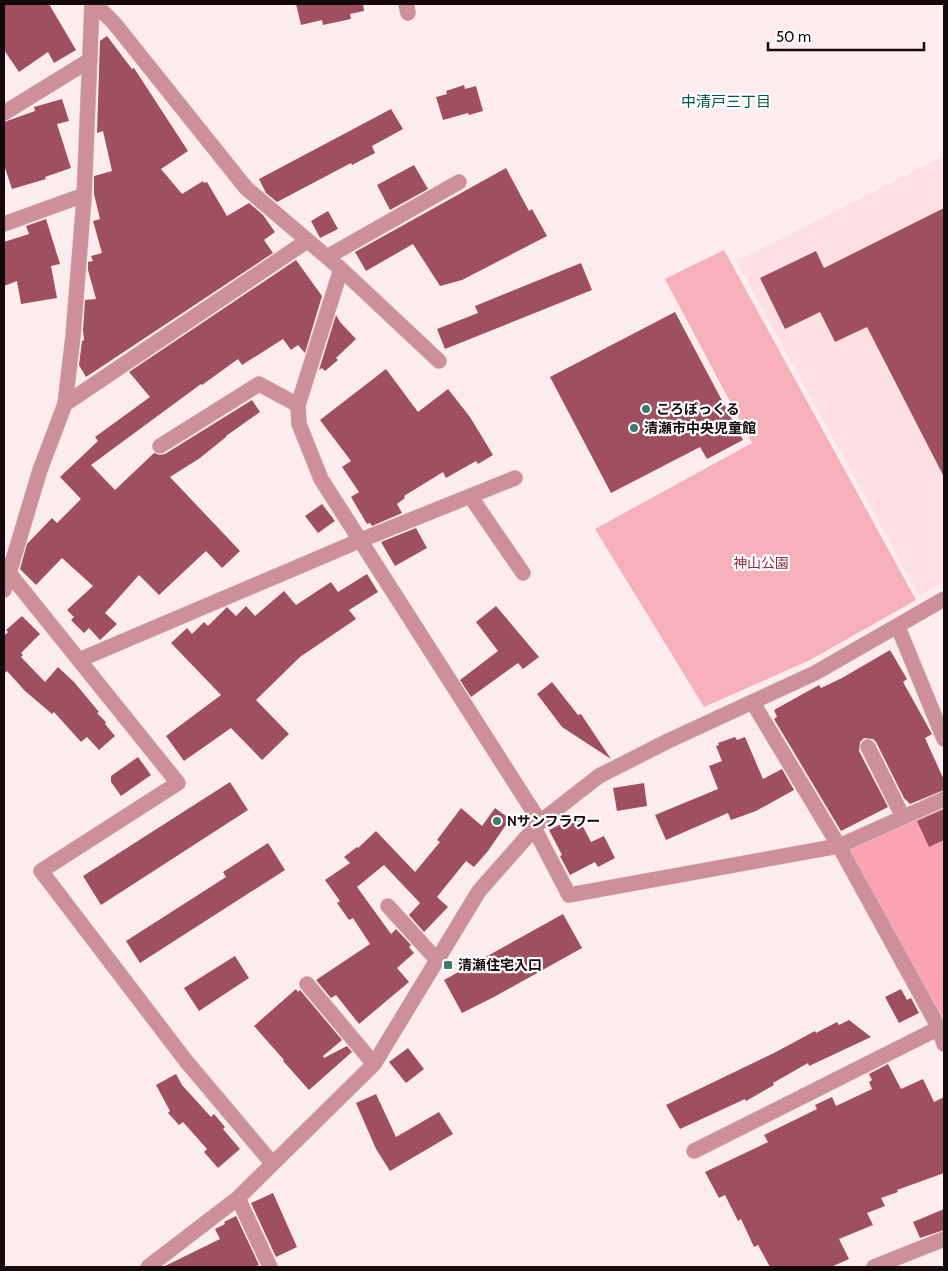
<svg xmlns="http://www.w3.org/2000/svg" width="948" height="1271" font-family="Cabin,'Noto Sans JP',sans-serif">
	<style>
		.built { fill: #fee0e4 }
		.green { fill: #f5b0bb }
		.forest { fill: #faa3b1 }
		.building { fill: #9f5060 }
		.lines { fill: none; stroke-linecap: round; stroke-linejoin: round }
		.minor-casing { stroke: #d7c8ca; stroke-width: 16 }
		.minor { stroke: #cd909a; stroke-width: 15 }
		.poi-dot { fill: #3b7b69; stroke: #fefefe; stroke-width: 2 }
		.labels { text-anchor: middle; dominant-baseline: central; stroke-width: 4.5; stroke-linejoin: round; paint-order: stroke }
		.poi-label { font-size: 14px; font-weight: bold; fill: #15090b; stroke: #fefefe; text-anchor: start }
		.park-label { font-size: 14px; fill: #902c46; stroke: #fefefe }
		.neighbourhood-label { font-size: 15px; fill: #005947; stroke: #fefefe }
	</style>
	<rect width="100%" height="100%" fill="#fcecee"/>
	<path class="built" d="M 944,156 L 944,582 L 919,596 L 736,261 Z"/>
	<path class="green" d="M 724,250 L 916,600 L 810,660 L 704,707 L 595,529 L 752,443 L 665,279 Z"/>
	<path class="forest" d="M 944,808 L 944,1020 L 848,850 Z"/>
	<path class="building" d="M 4,4 L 49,4 L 76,50 L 54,63 L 48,52 L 19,72 L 4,50 Z
		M 296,4 L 363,4 L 364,11 L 350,14 L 351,19 L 323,25 L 322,20 L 301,25 Z
		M 107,36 L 132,69 L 134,68 L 188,151 L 161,169 L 182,194 L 203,181 L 204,183 L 207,182 L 227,216 L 249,203 L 263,215 L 275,232 L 264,240 L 273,253 L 86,377 L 79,365 L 82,341 L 84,340 L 83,330 L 85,300 L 96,299 L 88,270 L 88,262 L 93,261 L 91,256 L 102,253 L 93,221 L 100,219 L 94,194 L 94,176 L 112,171 L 103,131 L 97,133 L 100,41 Z
		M 464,85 L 465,89 L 476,86 L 483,111 L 469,115 L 468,113 L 443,120 L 436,97 L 447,94 L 446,91 Z
		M 62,99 L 69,121 L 57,124 L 71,168 L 45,177 L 46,179 L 12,189 L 4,165 L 4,122 L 35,111 L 34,107 Z
		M 391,109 L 403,129 L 372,146 L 375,153 L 352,165 L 351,163 L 277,202 L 266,193 L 259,179 Z
		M 414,165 L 428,189 L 390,210 L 377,185 Z
		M 506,168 L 529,211 L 532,209 L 547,236 L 462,280 L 440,286 L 413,244 L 366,271 L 355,252 Z
		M 944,208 L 944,477 L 867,327 L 835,342 L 820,312 L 785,329 L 760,278 L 816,251 L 824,268 Z
		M 328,211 L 338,229 L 320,238 L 311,221 Z
		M 46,219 L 60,264 L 51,266 L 57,298 L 21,304 L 17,281 L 4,286 L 4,242 L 29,234 L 26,226 Z
		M 296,260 L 322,296 L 305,353 L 298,345 L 291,350 L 283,339 L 242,365 L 238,359 L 202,385 L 201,384 L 91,465 L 115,490 L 154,453 L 160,455 L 165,454 L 252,400 L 260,412 L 226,436 L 226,437 L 200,458 L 170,477 L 240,551 L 222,568 L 206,551 L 159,595 L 139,575 L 105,613 L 117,624 L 100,640 L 89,628 L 84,633 L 71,620 L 74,617 L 67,610 L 93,586 L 62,558 L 36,585 L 20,569 L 27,544 L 52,518 L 57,523 L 81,499 L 60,477 L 98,441 L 95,437 L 150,397 L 129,372 Z
		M 581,263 L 592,290 L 445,349 L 437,329 L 478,313 L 475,306 Z
		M 675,312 L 743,440 L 707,459 L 700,447 L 611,493 L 550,377 Z
		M 336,315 L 340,322 L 356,339 L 336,358 L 338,360 L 325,371 L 322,368 L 319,370 Z
		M 386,369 L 418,412 L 448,389 L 470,417 L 493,455 L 478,464 L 476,461 L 446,478 L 443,472 L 404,496 L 405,498 L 397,504 L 402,513 L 372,526 L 370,523 L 367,524 L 351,497 L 359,492 L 342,467 L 351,461 L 320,420 Z
		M 322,504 L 335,521 L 318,533 L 305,516 Z
		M 416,528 L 427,548 L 395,566 L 381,542 Z
		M 367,574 L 378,592 L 349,610 L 356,619 L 300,657 L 256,700 L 289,734 L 262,760 L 231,728 L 184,761 L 166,736 L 221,695 L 171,643 L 187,628 L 192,634 L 204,622 L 208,626 L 227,607 L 236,616 L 246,606 L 255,616 L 284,591 L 296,605 L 331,582 L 338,592 Z
		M 496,606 L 539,657 L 523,669 L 518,663 L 471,697 L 460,680 L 498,651 L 476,622 Z
		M 22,616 L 40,634 L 21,653 L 23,655 L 21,657 L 45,682 L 58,667 L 74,682 L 99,712 L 97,713 L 106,722 L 105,724 L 115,736 L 99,750 L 87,737 L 81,742 L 54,712 L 52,714 L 25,691 L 7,671 L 4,674 L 4,636 L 8,632 L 6,630 Z
		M 890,650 L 907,679 L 903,682 L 932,734 L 925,738 L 944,780 L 944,790 L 910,804 L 904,798 L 876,742 L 873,739 L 864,738 L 860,742 L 859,751 L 888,807 L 841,831 L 774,719 L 777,717 L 774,710 L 819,685 L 821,688 L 842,678 Z
		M 552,682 L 578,715 L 581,714 L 611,759 L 562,727 L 537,694 Z
		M 735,737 L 737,740 L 745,737 L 763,779 L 782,769 L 794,790 L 756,811 L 731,820 L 728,813 L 666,840 L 655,815 L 718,789 L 709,766 L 722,761 L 716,746 L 719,745 L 718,743 Z
		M 138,757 L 151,775 L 121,796 L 111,782 L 111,776 Z
		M 230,782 L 248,810 L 101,905 L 83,876 Z
		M 644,783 L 647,806 L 617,811 L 613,788 Z
		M 461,808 L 482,826 L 495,808 L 510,819 L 488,851 L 474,867 L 466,861 L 437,897 L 448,907 L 424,932 L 409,915 L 420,903 L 384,865 L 357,887 L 391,934 L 396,929 L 411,945 L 409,947 L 414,953 L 397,968 L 409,982 L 359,1024 L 336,995 L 331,998 L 316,980 L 370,944 L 353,918 L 349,920 L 337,903 L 340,901 L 325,880 L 350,863 L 344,857 L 357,847 L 358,848 L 376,831 L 415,872 L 440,842 L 437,840 Z
		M 944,809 L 944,840 L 929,847 L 917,821 Z
		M 579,819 L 591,842 L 604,836 L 615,858 L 598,867 L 595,862 L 570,875 L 560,856 L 562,855 L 549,830 L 567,821 L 569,824 Z
		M 268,843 L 285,870 L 140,963 L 126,941 L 226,877 L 223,872 Z
		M 563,914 L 582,948 L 494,997 L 462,1013 L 444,980 Z
		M 235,956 L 249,978 L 199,1011 L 184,988 Z
		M 296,989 L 298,992 L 300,990 L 342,1040 L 323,1056 L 324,1058 L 347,1046 L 352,1052 L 309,1090 L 283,1061 L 284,1060 L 254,1026 Z
		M 901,989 L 907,1000 L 911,998 L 919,1013 L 899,1023 L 885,997 Z
		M 849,1020 L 871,1037 L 809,1066 L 808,1063 L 773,1083 L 774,1085 L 746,1101 L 745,1099 L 680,1129 L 666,1105 L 774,1053 L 815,1031 L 816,1033 L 837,1022 L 839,1025 Z
		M 408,1048 L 424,1069 L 406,1083 L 389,1062 Z
		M 888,1064 L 901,1089 L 923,1079 L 934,1102 L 944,1097 L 944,1173 L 897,1190 L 898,1192 L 881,1198 L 885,1206 L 867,1213 L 873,1225 L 839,1239 L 849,1259 L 831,1267 L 770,1267 L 758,1245 L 754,1247 L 741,1219 L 738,1221 L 725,1195 L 719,1198 L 705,1172 L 768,1142 L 764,1135 L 817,1109 L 815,1105 L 832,1097 L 836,1106 L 872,1089 L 869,1082 L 872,1080 L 869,1074 Z
		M 176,1074 L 182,1085 L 211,1117 L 214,1114 L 225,1127 L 223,1129 L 240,1149 L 218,1168 L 204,1152 L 207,1149 L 183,1122 L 179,1125 L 168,1113 L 170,1111 L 156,1085 Z
		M 376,1094 L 396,1137 L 439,1112 L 453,1134 L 390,1171 L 376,1149 L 356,1103 Z
		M 273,1193 L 297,1247 L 276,1257 L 251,1203 Z
		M 944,1209 L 944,1230 L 920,1238 L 913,1222 Z
		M 236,1216 L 259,1265 L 253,1267 L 163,1267 L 220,1239 L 215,1229 L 225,1224 L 224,1222 Z"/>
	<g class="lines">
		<g class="minor-casing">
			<path id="minor" d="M 95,4 L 114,23 L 246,188 L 341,269 L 439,361
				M 406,4 L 408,13
				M 4,113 L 90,60
				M 4,224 L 84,195
				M 327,257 L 459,182
				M 341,269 L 298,405 L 299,424 L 321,479 L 540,822
				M 65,404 L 307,241
				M 160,446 L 259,384 L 298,405
				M 470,496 L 523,573
				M 9,573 L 178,783 L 41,871 L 186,1061 L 272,1163
				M 4,590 L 40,470 L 65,404 L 73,336 L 84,198 L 92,4
				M 898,627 L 944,739
				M 79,660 L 361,540 L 515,478
				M 753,703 L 839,846 L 939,1028 L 944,1044
				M 868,747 L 903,817
				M 534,828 L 569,895 L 839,846 L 944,799
				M 388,906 L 436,959
				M 307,984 L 374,1064
				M 694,1151 L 939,1028
				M 238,1198 L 270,1267
				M 148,1267 L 238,1198 L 374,1064 L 479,891 L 540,822 L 599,776 L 668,741 L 815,673 L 944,599
				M 874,1267 L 944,1239"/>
		</g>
		<use href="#minor" class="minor"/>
	</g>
	<g class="poi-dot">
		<circle cx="646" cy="409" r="5"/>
		<circle cx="634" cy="428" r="5"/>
		<circle cx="497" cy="821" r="5"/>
		<rect x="443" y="960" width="10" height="10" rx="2.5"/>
	</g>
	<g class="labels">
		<g class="poi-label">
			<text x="656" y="409">ころぽっくる</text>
			<text x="644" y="428">清瀬市中央児童館</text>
			<text x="507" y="821">Nサンフラワー</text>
			<text x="458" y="965">清瀬住宅入口</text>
		</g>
		<g class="park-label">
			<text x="761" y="563">神山公園</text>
		</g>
		<g class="neighbourhood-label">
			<text x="726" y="102">中清戸三丁目</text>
		</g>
	</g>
	<rect width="948" height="1271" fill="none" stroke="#15090b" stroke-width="10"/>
	<path d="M768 42v8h156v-8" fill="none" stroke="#15090b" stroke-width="2.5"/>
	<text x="776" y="42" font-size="15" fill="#15090b" stroke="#fefefe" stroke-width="4" paint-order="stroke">50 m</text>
</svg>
